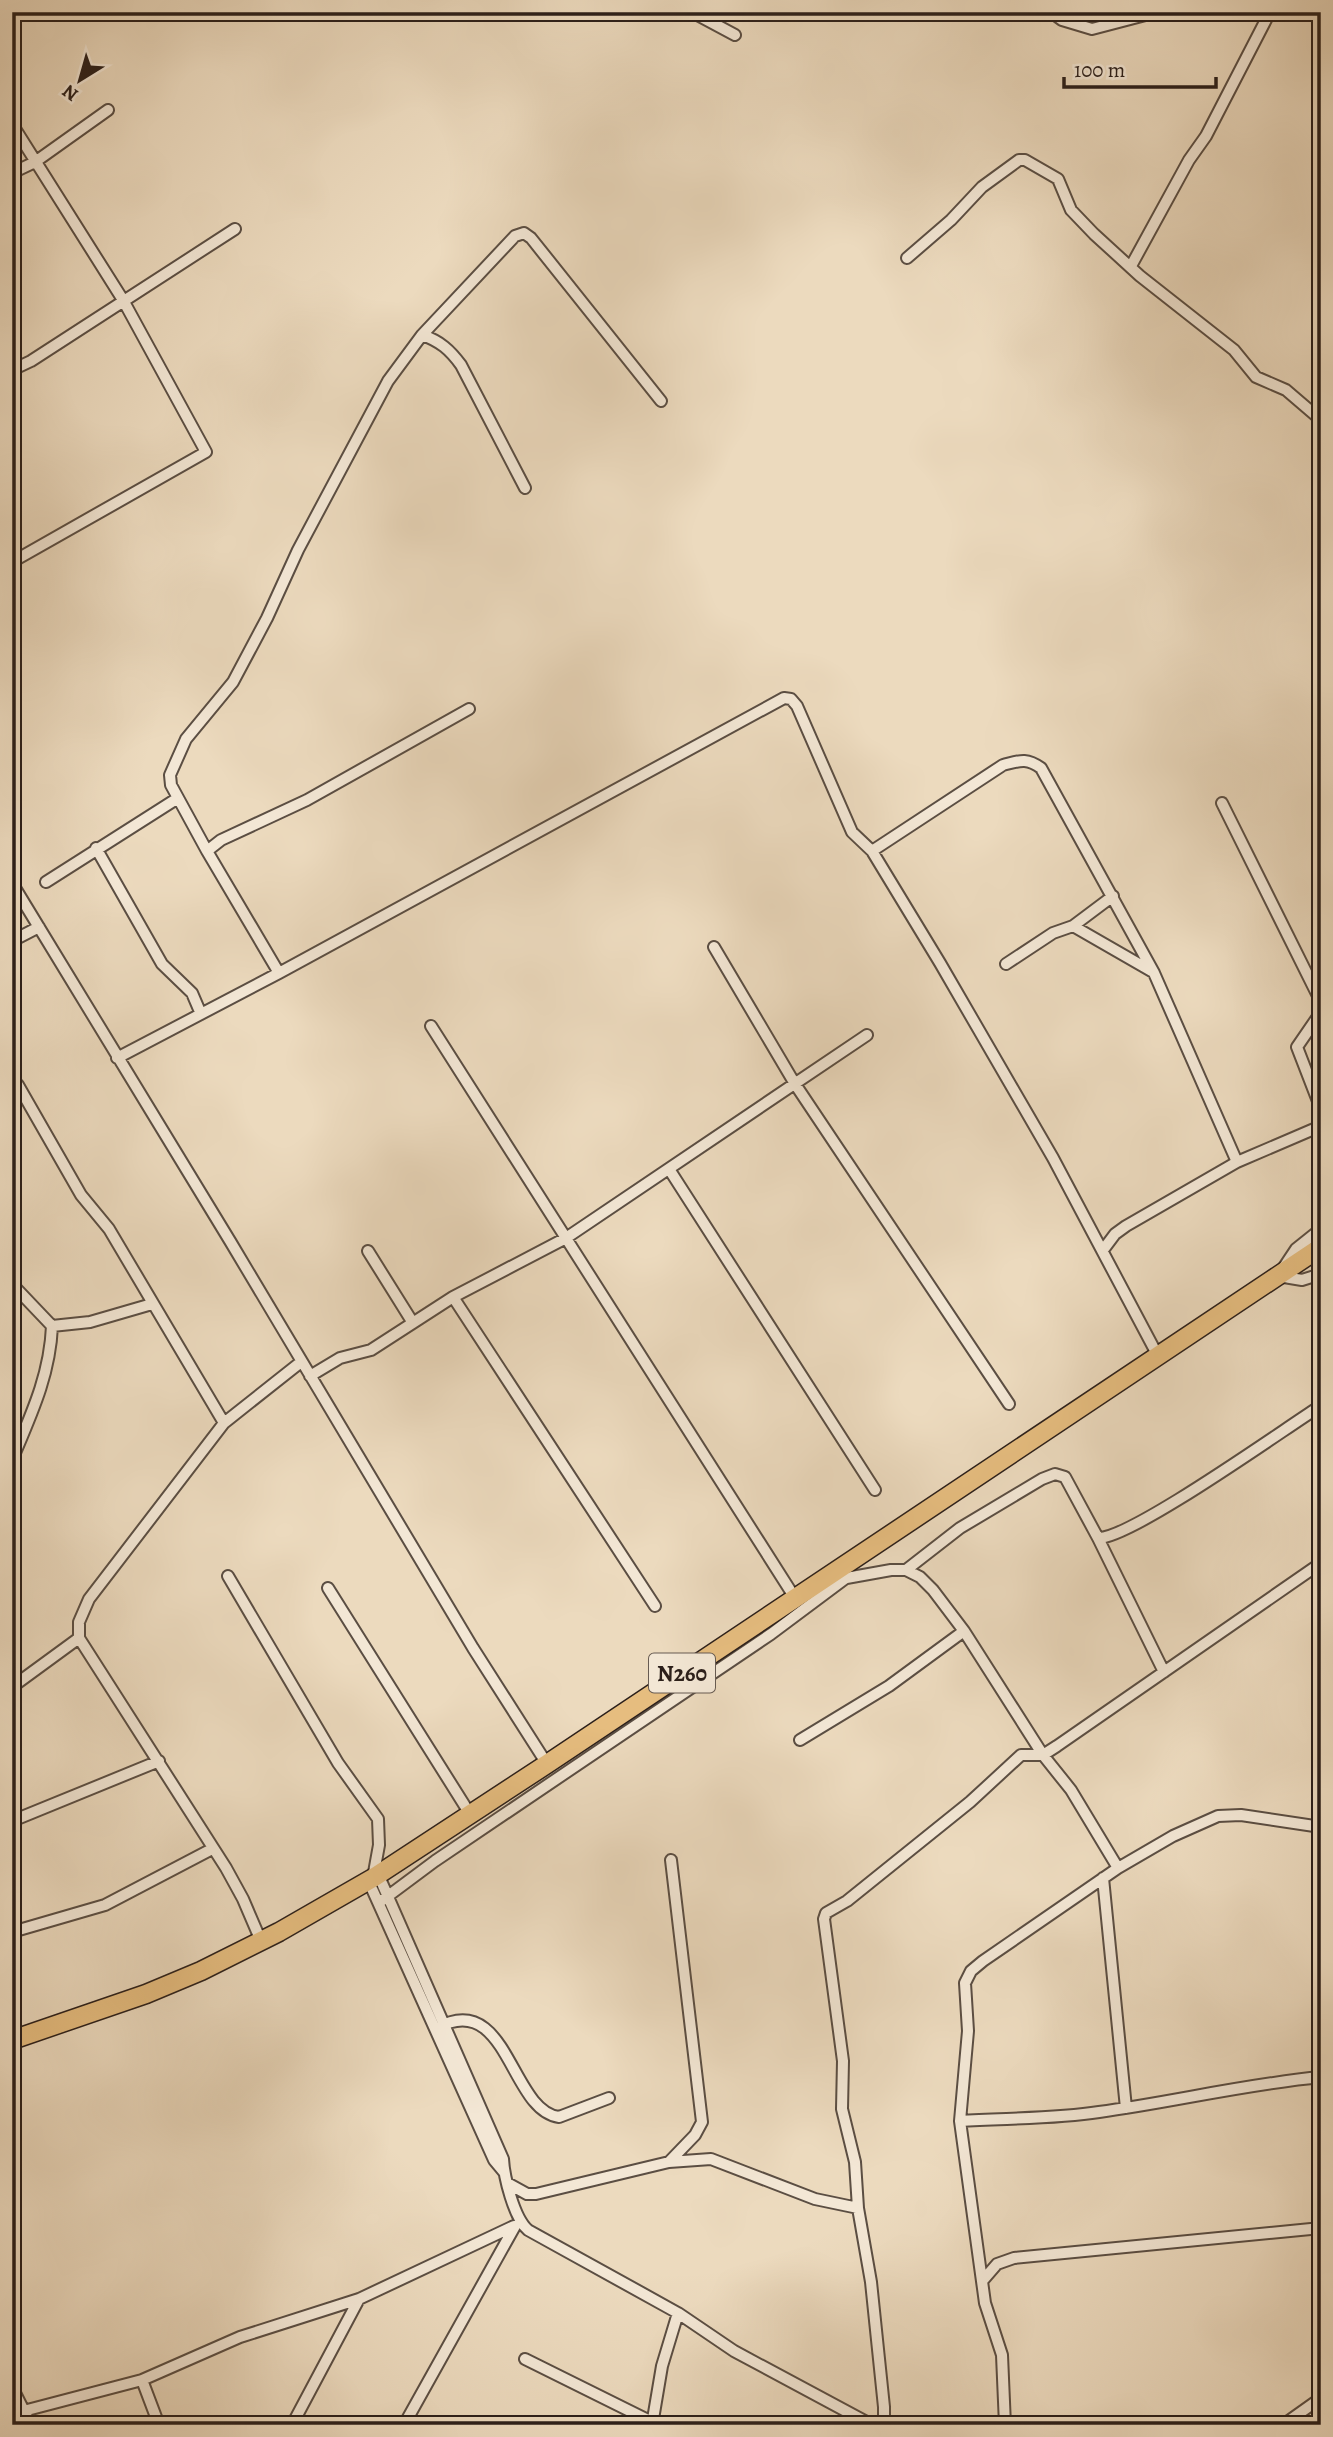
<svg xmlns="http://www.w3.org/2000/svg" width="1333" height="2437" font-family="Alegreya,serif">
	<style>
		.lines { fill: none; stroke-linecap: round; stroke-linejoin: round }
		.street-casing { stroke: #5b4e43; stroke-width: 14 }
		.primary-casing { stroke: #2b1f1a; stroke-width: 21 }
		.street { stroke: #f3e7d5; stroke-width: 10 }
		.primary { stroke: #e6bd7f; stroke-width: 18 }
		.labels { text-anchor: middle; dominant-baseline: central; stroke-width: 6; stroke-linejoin: round; paint-order: stroke }
		.shield { fill: #f3e7d5; stroke: #675b52; stroke-width: 2 }
		.shield-label { font-size: 23px; font-weight: bold; fill: #2b1f1a }
	</style>
	<rect width="100%" height="100%" fill="#ecdabe"/>
	<filter id="stains"><feTurbulence type="fractalNoise" baseFrequency=".00286" numOctaves="4"/><feColorMatrix values="0 0 0 0 .2 0 0 0 0 .09 0 0 0 0 .02 0 0 0 .5 -.17"/></filter>
	<radialGradient id="worn" r=".72"><stop offset=".6" stop-color="#630" stop-opacity="0"/><stop offset="1" stop-color="#630" stop-opacity=".3"/></radialGradient>
	<g class="lines">
		<g class="street-casing">
			<path id="street" d="M 692,12 L 735,35
				M 1051,12 L 1062,20 L 1092,29 L 1157,12
				M 12,124 L 123,300 L 206,452 L 12,562
				M 12,173 L 35,162 L 108,110
				M 907,258 L 951,220 L 982,187 L 1019,160 L 1025,160 L 1058,179 L 1071,210 L 1094,234 L 1140,276 L 1234,350 L 1256,377 L 1286,390 L 1321,420
				M 1131,266 L 1189,160 L 1206,136 L 1270,12
				M 422,335 C 440,341 450,350 461,365 L 525,488
				M 12,370 L 31,361 L 235,229
				M 1222,803 L 1321,1002
				M 96,848 L 162,964 L 192,993 L 201,1014
				M 207,851 L 221,840 L 307,800 L 469,709
				M 872,851 L 1003,765 C 1019,761 1026,757 1041,768 L 1154,973 L 1237,1162
				M 46,882 L 178,798
				M 12,883 L 230,1241 L 473,1648 L 547,1764
				M 1073,926 L 1153,972
				M 12,941 L 39,927
				M 714,947 L 795,1084 L 1009,1404
				M 1006,964 L 1053,933 L 1073,926 L 1113,896
				M 279,973 L 207,851 L 171,785 L 170,775 L 186,739 L 233,682 L 267,618 L 298,550 L 388,381 L 422,335 L 515,236 L 524,233 L 531,238 L 661,401
				M 1321,1006 L 1319,1015 L 1297,1047 L 1321,1109
				M 431,1026 L 795,1598
				M 117,1058 L 279,973 L 784,698 L 791,699 L 797,706 L 852,832 L 872,851 L 940,963 L 1053,1158 L 1158,1356
				M 12,1080 L 18,1085 L 81,1195 L 109,1229 L 224,1423
				M 669,1169 L 875,1490
				M 1321,1229 L 1296,1249 L 1278,1276 L 1302,1280 L 1321,1274
				M 1103,1250 L 1115,1234 L 1126,1226 L 1237,1162 L 1321,1126
				M 368,1251 L 413,1323
				M 12,1284 L 52,1326 C 50,1375 31,1415 12,1460
				M 453,1297 L 655,1606
				M 52,1326 L 90,1322 L 152,1304
				M 310,1376 L 340,1358 L 371,1350 L 453,1297 L 566,1238 L 867,1035
				M 1098,1538 L 1164,1672
				M 906,1570 L 960,1528 L 1042,1479 L 1055,1474 L 1065,1477 L 1098,1538 C 1130,1539 1280,1432 1316,1409
				M 228,1576 L 338,1763 L 378,1819 L 379,1845 L 373,1878
				M 841,1579 L 891,1570 L 906,1570 L 920,1577 L 933,1590 L 964,1631 L 1043,1755 L 1071,1790 L 1118,1868
				M 328,1588 L 470,1814
				M 12,1687 L 79,1638
				M 800,1740 L 889,1686 L 964,1631
				M 12,1821 L 159,1761
				M 378,1874 L 503,2159 C 504,2177 514,2218 528,2230 L 678,2313 L 734,2351 L 872,2425
				M 1103,1878 L 1126,2108
				M 368,1880 L 494,2160 L 504,2172
				M 380,1902 L 435,1861 L 771,1634 L 846,1578
				M 12,1932 L 105,1905 L 212,1849
				M 261,1941 L 243,1899 L 226,1868 L 79,1638 L 79,1622 L 89,1599 L 224,1423 L 301,1362
				M 437,2028 C 508,1989 510,2111 559,2117 L 609,2098
				M 960,2121 C 1006,2118 1054,2119 1099,2112 C 1173,2102 1246,2084 1321,2077
				M 669,2162 L 695,2135 L 702,2122 L 671,1860
				M 507,2183 L 527,2194 L 536,2194 L 669,2162 L 711,2159 L 815,2199 L 858,2208
				M 984,2279 L 997,2264 L 1014,2258 L 1321,2228
				M 525,2359 L 658,2425
				M 142,2380 L 159,2425
				M 12,2387 L 31,2425
				M 12,2414 L 142,2380 L 240,2337 L 359,2299 L 514,2226
				M 292,2425 L 359,2299
				M 404,2425 L 515,2226
				M 652,2425 L 662,2366 L 678,2313
				M 881,2425 L 884,2416 L 884,2407 L 871,2282 L 858,2208 L 855,2162 L 842,2109 L 843,2061 L 824,1919 L 826,1913 L 847,1901 L 970,1802 L 1021,1755 L 1043,1755 L 1057,1746 L 1321,1563
				M 1005,2425 L 1002,2355 L 985,2303 L 960,2121 L 968,2031 L 965,1983 L 971,1971 L 983,1961 L 1118,1868 L 1173,1836 L 1218,1816 L 1241,1815 L 1321,1827
				M 1283,2425 L 1321,2398"/>
		</g>
		<g class="primary-casing">
			<path id="primary" d="M 12,2040 L 146,1994 L 201,1971 L 279,1932 L 373,1878 L 547,1764 L 1321,1247"/>
		</g>
		<use href="#street" class="street"/>
		<use href="#primary" class="primary"/>
	</g>
	<g class="labels">
		<rect class="shield" x="649" y="1653.5" width="66" height="39" rx="5"/>
		<g class="shield-label">
			<text x="682" y="1673">N260</text>
		</g>
	</g>
	<rect width="1333" height="2437" fill="none" stroke="#ecdabe" stroke-width="42"/>
	<rect x="14" y="14" width="1305" height="2409" fill="none" stroke="#2b1f1a" stroke-width="3.5"/>
	<rect x="21" y="21" width="1291" height="2395" fill="none" stroke="#2b1f1a" stroke-width="2"/>
	<g transform="translate(80 80) rotate(217)" stroke="#f3e7d5" stroke-width="5" paint-order="stroke">
	<path d="M0-5L12 26L0 18L-12 26Z" fill="#2b1f1a"/>
	<text y="-10" font-size="19" font-weight="bold" text-anchor="middle" fill="#2b1f1a">N</text>
	</g>
	<path d="M1064 77v10h152v-10" fill="none" stroke="#2b1f1a" stroke-width="3.5"/>
	<text x="1074" y="77" font-size="21" fill="#2b1f1a" stroke="#f3e7d5" stroke-width="5" paint-order="stroke">100 m</text>
	<rect width="100%" height="100%" filter="url(#stains)"/>
	<rect width="100%" height="100%" fill="url(#worn)"/>
</svg>
